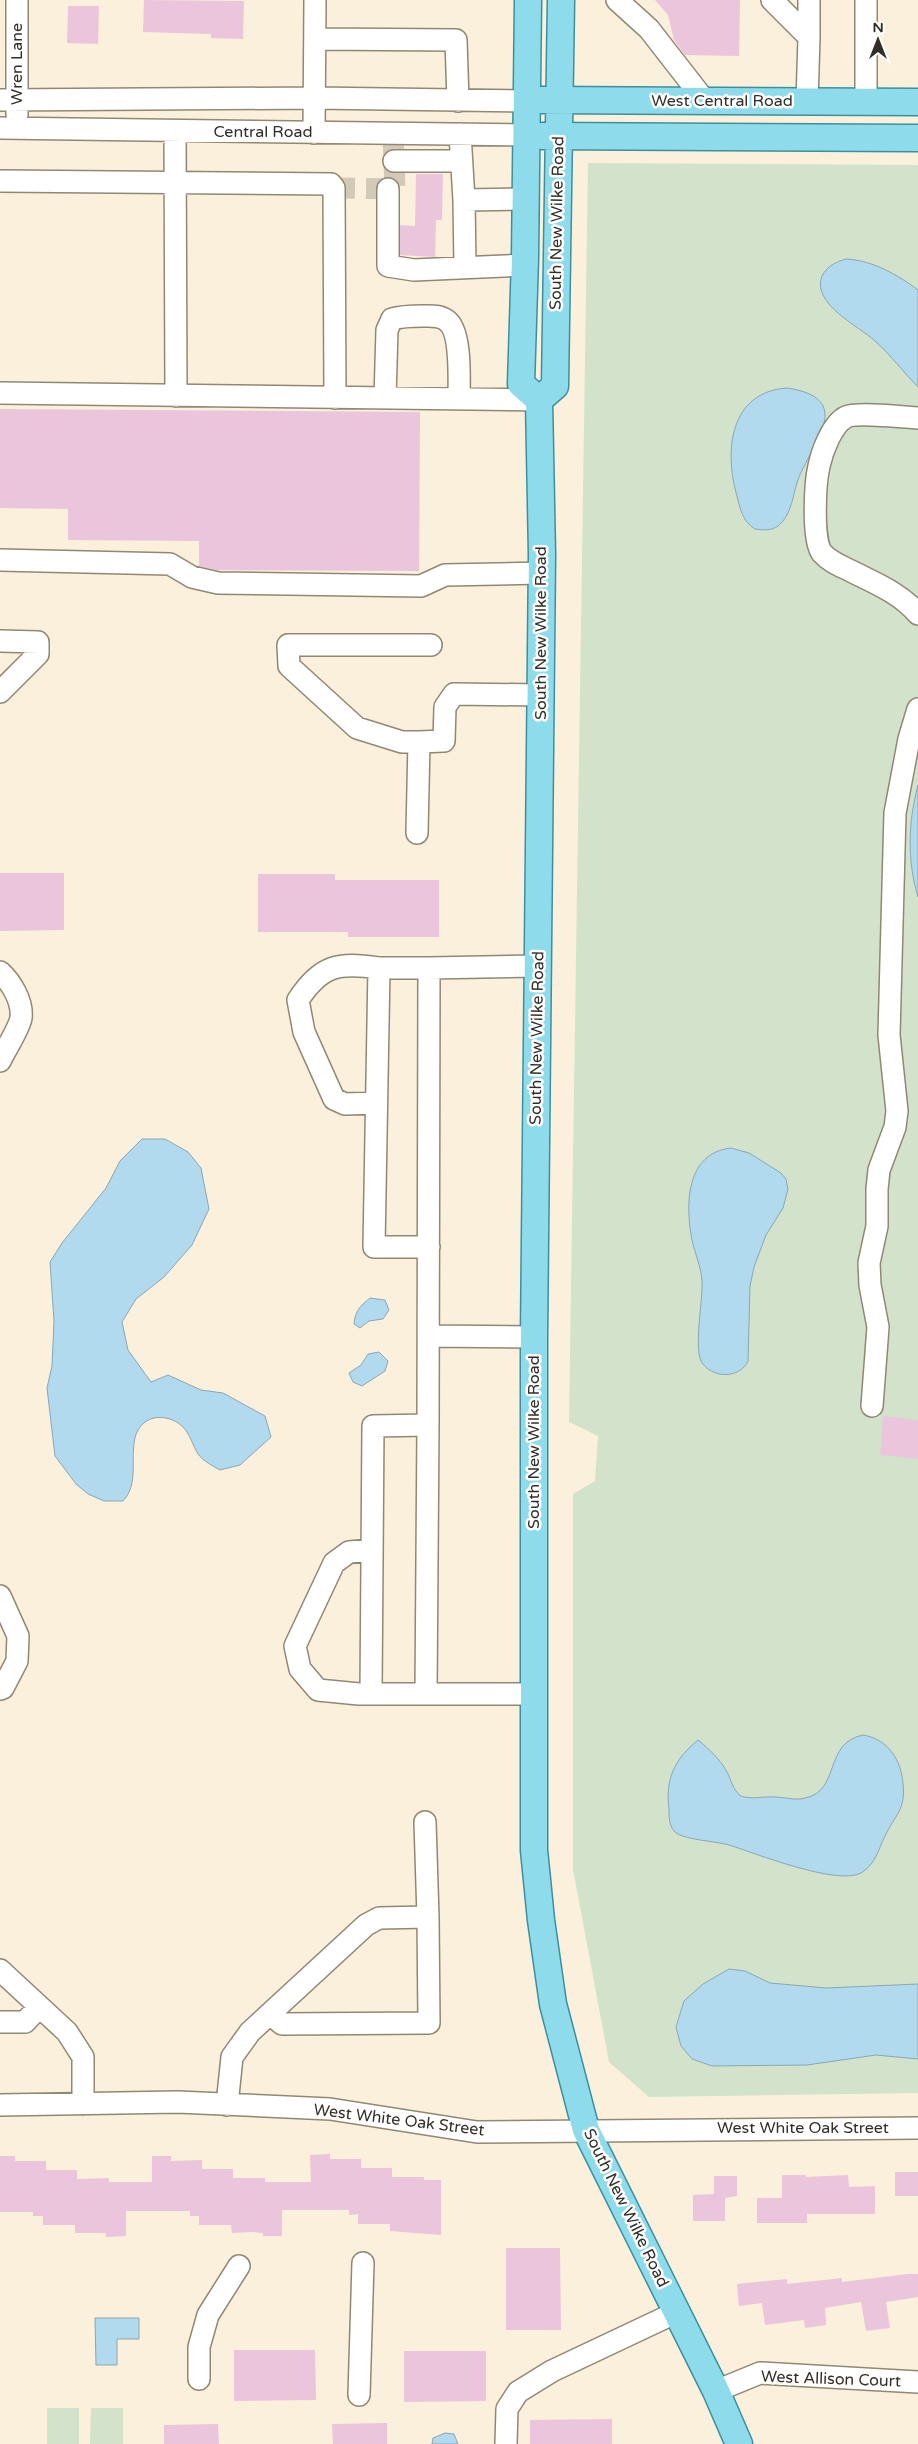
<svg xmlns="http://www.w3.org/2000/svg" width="918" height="2444" font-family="'Varela Round',sans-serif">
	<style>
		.green { fill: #d3e2cb }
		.water { fill: #b1daef; stroke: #8ba6b3 }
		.building { fill: #ebc5dc }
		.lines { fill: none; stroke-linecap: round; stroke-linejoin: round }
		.minor-tunnel { stroke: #d2c9b7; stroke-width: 21; stroke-dasharray: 21 11; stroke-linecap: butt }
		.minor-casing { stroke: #918874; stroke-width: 24 }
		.major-casing { stroke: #3c909d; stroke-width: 29 }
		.minor { stroke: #fff; stroke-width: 21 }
		.major { stroke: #8edceb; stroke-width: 26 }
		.labels { text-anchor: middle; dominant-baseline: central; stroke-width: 5; stroke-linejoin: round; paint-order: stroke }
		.street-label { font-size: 16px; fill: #322e26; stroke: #fff }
	</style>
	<rect width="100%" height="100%" fill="#faf0db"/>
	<path class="green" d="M 588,163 L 918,165 L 918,2093 L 649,2097 L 609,2062 L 573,1869 L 573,1494 L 595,1481 L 598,1436 L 569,1422 Z
		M 47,2408 L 79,2408 L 79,2444 L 47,2444 Z
		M 91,2408 L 123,2408 L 123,2444 L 90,2444 Z"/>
	<path class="water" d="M 846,259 C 872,260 898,275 918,290 L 918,387 C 903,372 891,355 875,341 C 859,326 811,304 822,276 C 827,266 836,262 846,259 Z
		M 787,388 C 855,398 814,441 799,477 C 793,492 792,516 778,526 C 771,531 763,530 755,529 C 743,522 740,509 737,496 C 724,452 729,392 787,388 Z
		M 918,785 L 918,897 C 907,860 908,823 918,785 Z
		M 142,1139 L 165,1139 L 188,1152 L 201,1168 L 209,1209 L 192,1245 L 164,1277 L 136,1299 L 122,1322 L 128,1350 L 151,1382 L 168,1375 L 201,1390 L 223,1393 L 265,1416 L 271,1437 L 240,1465 L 220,1470 C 213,1466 203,1461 198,1454 C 193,1446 190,1434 183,1427 C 173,1417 156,1414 145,1422 C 122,1439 144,1480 123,1501 L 104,1501 L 88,1494 L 76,1484 L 55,1456 L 47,1388 L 52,1366 L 54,1321 L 50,1262 L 62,1243 L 106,1188 L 120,1161 Z
		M 731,1148 L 749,1153 L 781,1173 L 786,1179 L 788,1189 L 783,1208 L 766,1235 L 754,1267 L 750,1286 L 748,1361 C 740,1379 711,1379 701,1361 C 694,1346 703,1300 702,1281 C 701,1266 695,1254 692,1240 C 685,1204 686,1153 731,1148 Z
		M 370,1298 L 385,1300 L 389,1310 L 383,1319 L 369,1321 L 360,1328 L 354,1324 C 355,1311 360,1306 370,1298 Z
		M 379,1352 L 388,1361 L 385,1371 L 362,1386 L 353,1382 L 349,1373 L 361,1365 L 368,1354 Z
		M 863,1735 C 888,1739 901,1760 903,1783 C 906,1810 895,1815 885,1836 C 878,1850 876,1864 861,1873 C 837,1886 755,1853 729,1845 C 716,1841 682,1840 674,1831 C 669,1825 669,1816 669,1809 C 665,1778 675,1759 698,1740 C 709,1749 720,1759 727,1772 C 732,1781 732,1789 741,1796 C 752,1800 763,1796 775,1797 C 785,1797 795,1801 805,1798 C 841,1791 823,1743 863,1735 Z
		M 729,1969 L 745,1971 L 770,1983 L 826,1988 L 918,1984 L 918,2059 L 876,2055 L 807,2065 L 712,2066 L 692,2059 L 681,2046 L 676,2027 L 684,2001 L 703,1984 Z
		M 95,2318 L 139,2318 L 139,2339 L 117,2339 L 117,2365 L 96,2365 Z
		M 445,2433 L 454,2434 L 458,2444 L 432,2444 L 433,2438 Z"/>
	<path class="building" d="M 144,0 L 244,1 L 243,39 L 211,38 L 211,34 L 143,32 Z
		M 655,0 L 740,0 L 739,56 L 685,55 L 674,40 L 668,15 Z
		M 68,6 L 99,6 L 98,44 L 67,43 Z
		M 416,174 L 443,174 L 442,220 L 436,220 L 435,257 L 400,255 L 400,225 L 415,226 Z
		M 0,409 L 420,412 L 419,571 L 215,570 L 199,566 L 199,541 L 68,540 L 68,509 L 0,508 Z
		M 0,873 L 64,873 L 64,930 L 0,931 Z
		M 258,874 L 335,874 L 335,880 L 439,880 L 439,937 L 348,937 L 348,932 L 258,932 Z
		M 883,1416 L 918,1420 L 918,1459 L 880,1455 Z
		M 330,2154 L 330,2159 L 361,2159 L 361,2168 L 392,2168 L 392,2177 L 424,2177 L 424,2180 L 441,2180 L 441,2235 L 390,2231 L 390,2224 L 358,2224 L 358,2214 L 349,2215 L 349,2210 L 282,2210 L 282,2236 L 263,2236 L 263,2233 L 252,2232 L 232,2233 L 231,2225 L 199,2225 L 199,2216 L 190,2216 L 190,2211 L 126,2211 L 126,2236 L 106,2237 L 106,2233 L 75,2233 L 75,2225 L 43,2225 L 43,2216 L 33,2216 L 33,2212 L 0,2212 L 0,2156 L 15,2156 L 15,2161 L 46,2161 L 46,2170 L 77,2170 L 77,2179 L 109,2178 L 109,2182 L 152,2182 L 152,2156 L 171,2156 L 171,2161 L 202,2160 L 202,2169 L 233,2169 L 233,2178 L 265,2178 L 265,2182 L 311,2182 L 310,2155 Z
		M 895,2172 L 918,2172 L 918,2196 L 895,2196 Z
		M 782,2175 L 806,2175 L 806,2177 L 848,2175 L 849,2187 L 875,2186 L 875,2214 L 807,2214 L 807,2223 L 757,2223 L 757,2198 L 782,2198 Z
		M 714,2176 L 737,2176 L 737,2196 L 725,2198 L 725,2221 L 693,2221 L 693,2195 L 714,2194 Z
		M 506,2248 L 560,2248 L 561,2330 L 506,2330 Z
		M 908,2274 L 918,2274 L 918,2297 L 886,2302 L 890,2328 L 866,2331 L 861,2302 L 825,2308 L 826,2325 L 805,2328 L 804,2320 L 765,2325 L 762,2303 L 739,2306 L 737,2284 L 787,2279 L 787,2284 L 842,2278 L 842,2282 Z
		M 234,2350 L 315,2350 L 316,2400 L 234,2401 Z
		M 404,2351 L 486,2351 L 486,2401 L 404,2402 Z
		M 612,2419 L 612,2444 L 530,2444 L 530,2420 Z
		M 387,2423 L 387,2444 L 333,2444 L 332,2424 Z
		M 218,2424 L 219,2444 L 164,2444 L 164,2425 Z"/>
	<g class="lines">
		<path class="minor-tunnel" d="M 334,188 L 395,189 L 393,134"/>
		<g class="minor-casing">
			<path id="minor" d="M 617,0 L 649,29 L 705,101
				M 772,0 L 809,37 L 807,102
				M 809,37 L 809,0
				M 315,39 L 456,40 L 458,101
				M 0,100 L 315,98 L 526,101
				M 866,101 L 866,0
				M 17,115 L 17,0
				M 0,128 L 526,135
				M 175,131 L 176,396
				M 314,133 L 315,0
				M 460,134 L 464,200 L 526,199
				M 394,161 L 461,161
				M 0,181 L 331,184 L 334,188 L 335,398
				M 388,189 L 388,266 L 414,270 L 525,265
				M 464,200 L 465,267
				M 0,393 L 539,400
				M 385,398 L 387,330 L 392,319 C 402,316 412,316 423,316 C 431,316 439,315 446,320 C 462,330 459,381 459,399
				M 918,418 C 904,417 856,412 846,417 C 832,424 822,452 819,466 C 815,483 812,540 822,553 C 830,562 841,566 851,571 C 875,583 900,593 918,614
				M 0,560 L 170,564 L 192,577 L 218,583 L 421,586 L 445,575 L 542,573
				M 0,641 L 38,642 L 38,654 L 0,692
				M 419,742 L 402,742 L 357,728 L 289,666 L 288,645 L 431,645
				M 417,833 L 419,742 L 444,741 L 445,707 L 454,694 L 541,695
				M 0,972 C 11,982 23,1001 21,1018 C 19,1029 5,1050 0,1061
				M 376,1103 L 345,1104 L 334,1099 L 304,1032 L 298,1000 C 321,965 338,962 379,968
				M 429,1247 L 374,1247 L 379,968 L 429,968
				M 429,1336 L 534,1337
				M 872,1406 L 878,1327 L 870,1285 L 869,1263 L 877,1226 L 877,1189 L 879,1170 L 895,1127 L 897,1111 L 889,1035 L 895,813 L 909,739 L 918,709
				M 428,1425 L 429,968 L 538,966
				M 372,1550 L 349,1552 L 334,1563 L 295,1646 L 300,1669 L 318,1690 L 359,1694 L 533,1694
				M 0,1596 L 18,1636 L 17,1661 L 3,1688 L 0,1689
				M 371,1693 L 373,1426 L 428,1425 L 426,1694
				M 0,1970 L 67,2032 L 83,2057 L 83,2104
				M 270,2014 L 282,2024 L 429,2023 L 428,1917
				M 0,2022 L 25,2022 L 39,2007
				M 0,2105 L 178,2102 L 330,2109 L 477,2132 L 918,2128
				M 227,2105 L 232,2057 L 250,2032 L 366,1925 L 379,1918 L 428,1917 L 425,1822
				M 199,2379 L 199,2347 L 208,2315 L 239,2266
				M 716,2391 L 760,2373 L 918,2382
				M 359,2395 L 363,2263
				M 506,2444 L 507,2409 L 518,2392 L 552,2371 L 677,2312"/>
		</g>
		<g class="major-casing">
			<path id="major" d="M 528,0 L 525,258 L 521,384 L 539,400 L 542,555 L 534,1337 L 534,1850 L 541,1920 L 553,2004 L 586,2130 L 716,2391 L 739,2444
				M 542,100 L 918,102
				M 542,136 L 918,138
				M 539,400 L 555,386 L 561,0"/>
		</g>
		<use href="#minor" class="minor"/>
		<use href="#major" class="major"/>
	</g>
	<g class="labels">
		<g class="street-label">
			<text transform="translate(17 64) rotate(-90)">Wren Lane</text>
			<text x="722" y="101">West Central Road</text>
			<text x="263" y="132">Central Road</text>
			<text transform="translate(557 223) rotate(-89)">South New Wilke Road</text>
			<text transform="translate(541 633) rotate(-90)">South New Wilke Road</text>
			<text transform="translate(537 1038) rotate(-89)">South New Wilke Road</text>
			<text transform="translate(534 1442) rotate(-90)">South New Wilke Road</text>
			<text transform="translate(399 2120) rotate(7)">West White Oak Street</text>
			<text x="803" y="2128">West White Oak Street</text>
			<text transform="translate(626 2208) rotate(64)">South New Wilke Road</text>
			<text transform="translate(831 2379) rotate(2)">West Allison Court</text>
		</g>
	</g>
	<g transform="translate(878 40)" stroke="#ffffff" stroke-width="4" paint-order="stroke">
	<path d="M0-4L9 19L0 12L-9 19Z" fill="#322e26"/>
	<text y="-8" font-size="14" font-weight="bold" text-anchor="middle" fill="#322e26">N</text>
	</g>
</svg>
